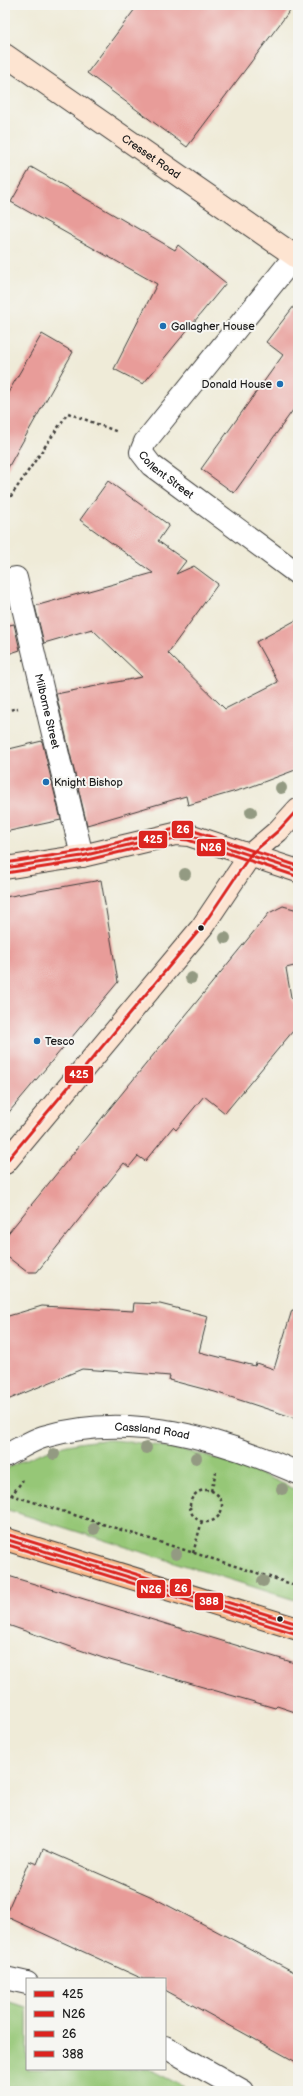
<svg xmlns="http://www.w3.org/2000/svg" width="303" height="2096" font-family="'Balsamiq Sans',sans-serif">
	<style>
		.green { fill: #96c777; stroke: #59724a }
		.building { fill: #e89c99 }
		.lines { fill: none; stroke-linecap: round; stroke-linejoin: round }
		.street-casing { stroke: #3c3b38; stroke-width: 24 }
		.secondary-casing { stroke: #3c3b38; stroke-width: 24 }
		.primary-casing { stroke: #3c3b38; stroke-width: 24 }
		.path { stroke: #3c3b38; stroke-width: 2.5; stroke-dasharray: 3 3; stroke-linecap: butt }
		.street { stroke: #fff; stroke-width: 22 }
		.secondary { stroke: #fde4d1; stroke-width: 22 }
		.primary { stroke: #fbbb8d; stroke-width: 22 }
		.bus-1-casing { stroke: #f6f6f2; stroke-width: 6 }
		.bus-2-casing { stroke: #f6f6f2; stroke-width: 6 }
		.bus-3-casing { stroke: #f6f6f2; stroke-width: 6 }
		.bus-4-casing { stroke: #f6f6f2; stroke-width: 6 }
		.bus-1 { stroke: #dc241f; stroke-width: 3 }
		.bus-2 { stroke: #dc241f; stroke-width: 3 }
		.bus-3 { stroke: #dc241f; stroke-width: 3 }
		.bus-4 { stroke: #dc241f; stroke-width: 3 }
		.tree { fill: #939a82 }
		.poi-dot { fill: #1f6fb2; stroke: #f6f6f2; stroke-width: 1.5 }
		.bus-dot { fill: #1c1c1c; stroke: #f6f6f2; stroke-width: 1.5 }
		.labels { text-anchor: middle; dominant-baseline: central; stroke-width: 4; stroke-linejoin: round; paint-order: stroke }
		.street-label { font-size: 11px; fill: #1c1c1c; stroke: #f6f6f2 }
		.poi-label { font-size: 11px; fill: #1c1c1c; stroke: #f6f6f2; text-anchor: start }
		.line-badge { stroke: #f6f6f2; stroke-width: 1.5 }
		.badge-label { font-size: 11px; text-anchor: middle; font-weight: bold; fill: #fff }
	</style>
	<rect width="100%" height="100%" fill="#f6f6f2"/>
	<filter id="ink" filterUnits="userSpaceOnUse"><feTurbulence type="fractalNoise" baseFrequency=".025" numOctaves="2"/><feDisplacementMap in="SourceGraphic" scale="8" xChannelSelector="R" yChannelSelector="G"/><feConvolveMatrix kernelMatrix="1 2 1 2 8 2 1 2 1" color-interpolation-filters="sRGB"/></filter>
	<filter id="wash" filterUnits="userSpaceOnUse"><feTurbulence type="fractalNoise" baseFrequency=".012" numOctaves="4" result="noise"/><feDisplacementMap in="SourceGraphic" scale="16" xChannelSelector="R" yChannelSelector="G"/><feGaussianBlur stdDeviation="0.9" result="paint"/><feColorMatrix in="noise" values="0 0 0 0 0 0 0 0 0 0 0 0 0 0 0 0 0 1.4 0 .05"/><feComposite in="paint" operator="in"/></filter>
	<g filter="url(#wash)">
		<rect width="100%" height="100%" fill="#efebd8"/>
		<path class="green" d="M 111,1440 C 176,1445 240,1461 298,1491 L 298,1601 L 5,1509 L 6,1469 C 42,1450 71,1441 111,1440 Z
			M 5,2001 L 27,2007 L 27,2069 L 149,2069 L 192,2091 L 5,2091 Z"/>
		<g id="blocks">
			<path class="building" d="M 138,5 L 294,5 L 187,147 L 87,73 Z
				M 31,167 L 175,250 L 178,245 L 226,283 L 143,384 L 114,369 L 157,284 L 11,202 Z
				M 298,301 L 298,403 L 234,493 L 201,469 L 283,355 L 266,342 Z
				M 42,334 L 73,352 L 5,473 L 5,398 Z
				M 108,481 L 169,525 L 158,541 L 186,561 L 176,574 L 194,566 L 218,584 L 168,653 L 225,709 L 278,682 L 256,642 L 298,619 L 298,769 L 250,787 L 188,805 L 186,796 L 87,825 L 56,694 L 142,677 L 92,629 L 44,643 L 35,606 L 153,573 L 80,520 Z
				M 14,624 L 20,650 L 5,655 L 5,626 Z
				M 42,741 L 61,820 L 5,832 L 5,750 Z
				M 101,880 L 118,982 L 5,1117 L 5,897 Z
				M 283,906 L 298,910 L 298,965 L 286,968 L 291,997 L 298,1012 L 298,1025 L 225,1113 L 204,1096 L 176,1130 L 173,1127 L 145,1161 L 138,1156 L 129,1167 L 124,1163 L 37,1272 L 27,1272 L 5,1255 L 5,1237 L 269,913 Z
				M 134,1303 L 160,1304 L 208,1316 L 199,1352 L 255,1366 L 256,1363 L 274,1369 L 292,1310 L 298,1311 L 298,1419 L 215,1392 L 169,1380 L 170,1376 L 111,1371 L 82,1369 L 5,1401 L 5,1317 L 42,1306 L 133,1311 Z
				M 5,1575 L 298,1664 L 298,1713 L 277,1706 L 275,1708 L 103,1658 L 5,1624 Z
				M 43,1849 L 150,1896 L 298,1974 L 298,2063 L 165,1990 L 165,1979 L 143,1979 L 5,1916 L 29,1861 L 37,1864 Z"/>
		</g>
	</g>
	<g filter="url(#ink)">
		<use href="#blocks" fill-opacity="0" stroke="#3c3b38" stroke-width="1"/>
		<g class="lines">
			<g class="street-casing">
				<g id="street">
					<path id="s1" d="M 295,256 L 145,442 L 141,452 L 151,465 L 298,574"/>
					<path id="s2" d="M 5,580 L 16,578 L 82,856"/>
					<path id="s3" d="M 5,1456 C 17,1450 30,1441 43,1437 C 129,1411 219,1438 298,1473"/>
					<path d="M 5,1978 L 27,1983"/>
					<path d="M 165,2047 L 243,2091"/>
				</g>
			</g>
			<g class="secondary-casing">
				<g id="secondary">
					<path id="s4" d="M 5,55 L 298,258"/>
					<path d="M 5,868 L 82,856 L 175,834 L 189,835 L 298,871"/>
					<path d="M 5,1163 L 202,927 L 251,854 L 278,831 L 298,809"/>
				</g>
			</g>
			<g class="primary-casing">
				<path id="primary" d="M 5,1539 L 298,1629"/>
			</g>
			<path class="path" d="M 5,492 L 11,496 L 68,413 L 118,432
				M 5,711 L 18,708
				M190 1506a16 16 0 1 1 32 0a16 16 0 1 1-32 0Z
				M 211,1491 L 216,1472
				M 5,1493 L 298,1586
				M 11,1496 L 23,1480
				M 193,1553 L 202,1521"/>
			<use href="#street" class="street"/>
			<use href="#secondary" class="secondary"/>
			<use href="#primary" class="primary"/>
			<g class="bus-1-casing">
				<path id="bus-1" d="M 5,868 L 82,856 L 175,834 L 189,835 L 298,871
					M 5,1163 L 202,927 L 251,854 L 278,831 L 298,809"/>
			</g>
			<g class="bus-2-casing">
				<path id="bus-2" d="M 6,873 L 83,861 L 175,839 L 188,840 L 296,876
					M 5,1544 L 297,1634"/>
			</g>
			<g class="bus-3-casing">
				<path id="bus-3" d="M 5,863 L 81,851 L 175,829 L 191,830 L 298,866
					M 6,1534 L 298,1624"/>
			</g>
			<g class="bus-4-casing">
				<path id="bus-4" d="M 5,1539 L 298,1629"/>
			</g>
			<use href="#bus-1" class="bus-1"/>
			<use href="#bus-2" class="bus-2"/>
			<use href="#bus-3" class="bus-3"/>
			<use href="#bus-4" class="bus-4"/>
		</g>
		<g class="tree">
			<circle cx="281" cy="788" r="6"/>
			<circle cx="251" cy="812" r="6"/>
			<circle cx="185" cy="874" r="6"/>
			<circle cx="225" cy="938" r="6"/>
			<circle cx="191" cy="978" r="6"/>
			<circle cx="146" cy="1448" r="6"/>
			<circle cx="54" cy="1454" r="6"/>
			<circle cx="196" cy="1458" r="6"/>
			<circle cx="282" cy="1489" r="6"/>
			<circle cx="94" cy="1529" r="6"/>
			<circle cx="176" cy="1554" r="6"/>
			<circle cx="263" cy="1581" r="6"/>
		</g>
	</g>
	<g class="poi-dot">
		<circle cx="163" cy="326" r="4"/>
		<circle cx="280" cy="384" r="4"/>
		<circle cx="46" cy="782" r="4"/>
		<circle cx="37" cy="1041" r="4"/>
	</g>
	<g class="bus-dot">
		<circle cx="201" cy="928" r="3.5"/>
		<circle cx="280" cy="1619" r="3.5"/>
	</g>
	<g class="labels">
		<g class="street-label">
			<text stroke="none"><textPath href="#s4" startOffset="178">Cresset Road</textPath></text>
			<text stroke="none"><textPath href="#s1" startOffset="284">Collent Street</textPath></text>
			<text stroke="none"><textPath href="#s2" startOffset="148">Milborne Street</textPath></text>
			<text stroke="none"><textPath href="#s3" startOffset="153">Cassland Road</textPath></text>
		</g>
		<g class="poi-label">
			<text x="171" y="326">Gallagher House</text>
			<text x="272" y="384" text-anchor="end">Donald House</text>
			<text x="54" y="782">Knight Bishop</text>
			<text x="45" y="1041">Tesco</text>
		</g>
	</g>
	<g class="line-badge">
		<rect x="171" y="820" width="23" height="19" rx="4" fill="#dc241f"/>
		<rect x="138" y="830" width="30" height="19" rx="4" fill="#dc241f"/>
		<rect x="196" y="838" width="30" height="19" rx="4" fill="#dc241f"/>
		<rect x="64" y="1065" width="30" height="19" rx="4" fill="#dc241f"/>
		<rect x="169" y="1578" width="23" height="19" rx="4" fill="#dc241f"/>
		<rect x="136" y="1579" width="30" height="20" rx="4" fill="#dc241f"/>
		<rect x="194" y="1592" width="30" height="19" rx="4" fill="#dc241f"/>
	</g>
	<g class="badge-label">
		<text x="183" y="833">26</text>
		<text x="153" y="843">425</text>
		<text x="211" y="851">N26</text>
		<text x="79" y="1078">425</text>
		<text x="181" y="1592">26</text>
		<text x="151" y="1593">N26</text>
		<text x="209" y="1605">388</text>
	</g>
	<rect width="303" height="2096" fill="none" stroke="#f6f6f2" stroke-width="20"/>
	<rect x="26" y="1978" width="140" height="92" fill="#f6f6f2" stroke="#9f9f9c"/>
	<rect x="34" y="1991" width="20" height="6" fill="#dc241f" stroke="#9f9f9c"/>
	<text x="62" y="1998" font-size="12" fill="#1c1c1c">425</text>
	<rect x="34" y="2011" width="20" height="6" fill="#dc241f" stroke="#9f9f9c"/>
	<text x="62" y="2018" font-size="12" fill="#1c1c1c">N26</text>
	<rect x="34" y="2031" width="20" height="6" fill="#dc241f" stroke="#9f9f9c"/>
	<text x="62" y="2038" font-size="12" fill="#1c1c1c">26</text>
	<rect x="34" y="2051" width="20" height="6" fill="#dc241f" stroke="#9f9f9c"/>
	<text x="62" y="2058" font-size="12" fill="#1c1c1c">388</text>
</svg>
